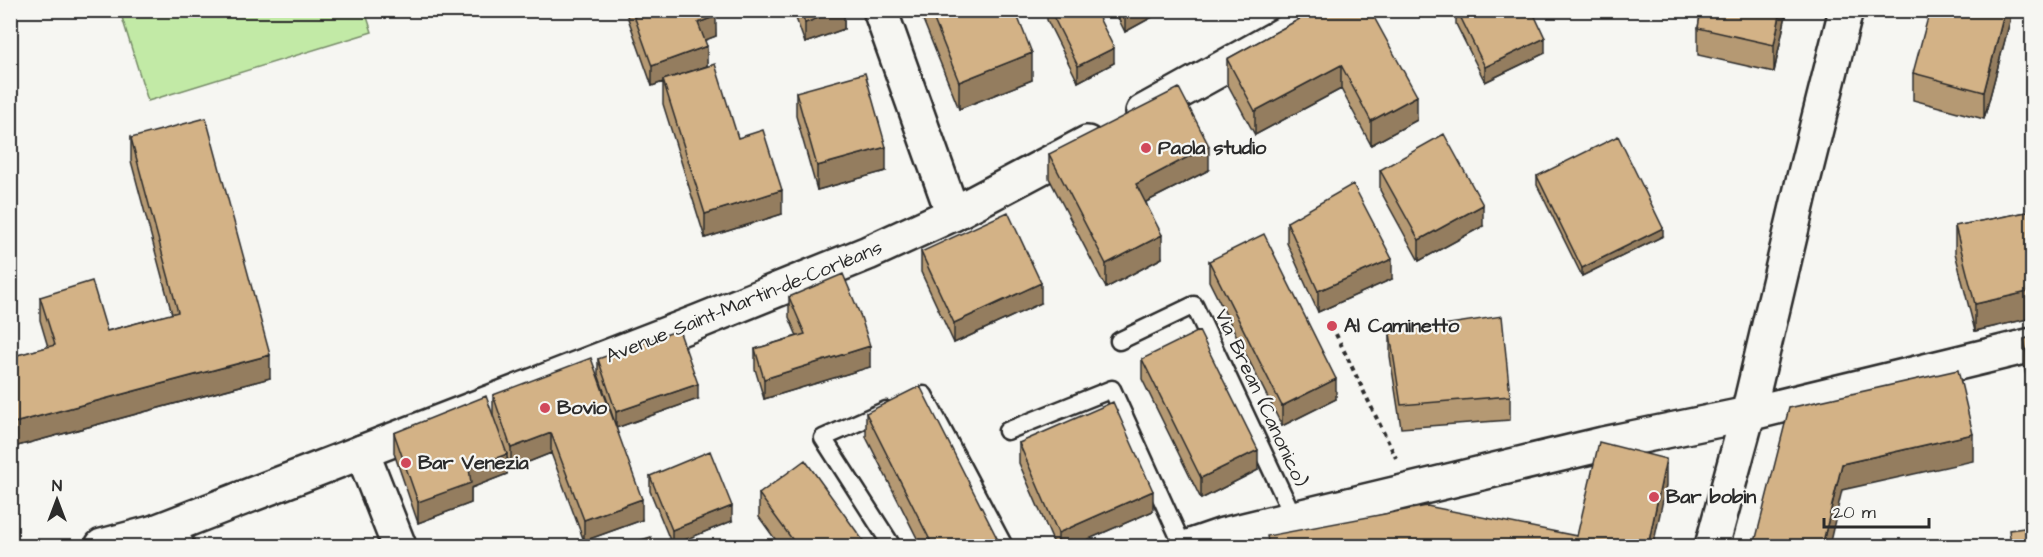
<svg xmlns="http://www.w3.org/2000/svg" width="2043" height="557" font-family="'Architects Daughter',sans-serif">
	<style>
		.green { fill: #c2eaa6; stroke: #768a68; stroke-width: 1.5 }
		.lines { fill: none; stroke-linecap: round; stroke-linejoin: round }
		.lane-casing { stroke: #2b2b2b; stroke-width: 21 }
		.street-casing { stroke: #2b2b2b; stroke-width: 38 }
		.secondary-casing { stroke: #2b2b2b; stroke-width: 38 }
		.path { stroke: #2b2b2b; stroke-width: 4; stroke-dasharray: 4.5 4.5; stroke-linecap: butt }
		.lane { stroke: #f6f6f2; stroke-width: 16 }
		.street { stroke: #f6f6f2; stroke-width: 33 }
		.secondary { stroke: #f6f6f2; stroke-width: 33 }
		.wall { fill: #b59973; stroke: #2b2b2b; stroke-width: 1.5 }
		.shaded-wall { fill: #947d5e; stroke: #2b2b2b; stroke-width: 1.5 }
		.building { fill: #d3b286; stroke: #2b2b2b; stroke-width: 1.5 }
		.poi-dot { fill: #d1495b; stroke: #f6f6f2; stroke-width: 2 }
		.labels { text-anchor: middle; dominant-baseline: central; stroke-width: 4.5; stroke-linejoin: round; paint-order: stroke }
		.poi-label { font-size: 20px; font-weight: bold; fill: #2b2b2b; stroke: #f6f6f2; text-anchor: start }
		.street-label { font-size: 20px; fill: #2b2b2b; stroke: #f6f6f2 }
	</style>
	<rect width="100%" height="100%" fill="#f6f6f2"/>
	<filter id="ink" filterUnits="userSpaceOnUse"><feTurbulence type="fractalNoise" baseFrequency=".0167" numOctaves="2"/><feDisplacementMap in="SourceGraphic" scale="12" xChannelSelector="R" yChannelSelector="G"/><feConvolveMatrix kernelMatrix="1 2 1 2 8 2 1 2 1" color-interpolation-filters="sRGB"/></filter>
	<g filter="url(#ink)">
		<path class="green" d="M 120,11 L 365,11 L 372,32 L 148,101 Z"/>
		<g class="lines">
			<g class="lane-casing">
				<path id="lane" d="M 1119,341 L 1194,305 L 1294,518
					M 924,395 L 1004,546
					M 886,410 L 823,438 L 892,546
					M 1007,431 L 1112,389 L 1183,546"/>
			</g>
			<g class="street-casing">
				<path id="street" d="M 880,10 L 953,214
					M 362,452 L 399,546
					M 155,532 L 177,546
					M 1191,546 L 1223,535 L 1603,444 L 1748,414 L 2032,345
					M 1712,546 L 1748,414 L 1803,181 L 1846,10"/>
			</g>
			<g class="secondary-casing">
				<path id="secondary" d="M 1143,112 L 1327,10
					M 102,546 L 155,532 L 700,321 L 868,253 L 953,214 L 1087,143"/>
			</g>
			<path class="path" d="M 1332,326 L 1396,458"/>
			<use href="#lane" class="lane"/>
			<use href="#street" class="street"/>
			<use href="#secondary" class="secondary"/>
		</g>
		<path class="wall" d="M 625,10 L 714,10 L 716,36 L 705,40 L 707,66 L 738,138 L 782,214 L 705,238 L 663,104 L 663,82 L 652,86 Z
			M 793,10 L 844,10 L 844,29 L 805,43 Z
			M 919,10 L 1015,10 L 1032,80 L 959,109 Z
			M 1047,10 L 1095,10 L 1114,63 L 1078,82 L 1047,20 Z
			M 1114,10 L 1165,10 L 1125,32 Z
			M 1316,10 L 1417,120 L 1371,145 L 1341,89 L 1255,135 L 1227,83 L 1227,59 Z
			M 1456,10 L 1532,10 L 1545,53 L 1485,82 L 1456,24 Z
			M 1701,10 L 1787,10 L 1774,72 L 1698,55 L 1698,28 Z
			M 2010,10 L 2010,21 L 1984,119 L 1913,100 L 1913,73 Z
			M 796,92 L 886,171 L 817,190 L 796,116 Z
			M 131,138 L 270,378 L 10,448 L 10,357 L 48,347 L 40,320 L 40,297 L 107,331 L 172,314 L 131,161 Z
			M 1049,154 L 1209,170 L 1146,202 L 1162,258 L 1106,288 L 1049,178 Z
			M 1380,170 L 1483,226 L 1419,261 L 1380,190 Z
			M 1537,176 L 1663,236 L 1582,276 L 1537,185 Z
			M 2032,211 L 2032,318 L 1975,331 L 1955,253 L 1955,226 Z
			M 1287,222 L 1392,279 L 1318,312 L 1287,243 Z
			M 921,252 L 1041,303 L 954,343 L 921,272 Z
			M 1209,261 L 1336,399 L 1282,426 L 1209,281 Z
			M 789,297 L 870,367 L 764,399 L 755,369 L 755,349 L 797,336 L 789,317 Z
			M 1390,333 L 1510,396 L 1510,420 L 1401,428 L 1390,356 Z
			M 2032,337 L 2032,407 L 2024,366 L 2024,339 Z
			M 598,359 L 698,399 L 616,428 L 642,520 L 584,541 L 551,453 L 511,469 L 507,457 L 507,474 L 471,488 L 471,503 L 418,523 L 394,453 L 394,433 L 493,415 L 493,395 L 616,426 L 598,374 Z
			M 1142,359 L 1258,470 L 1201,499 L 1142,379 Z
			M 866,413 L 1001,546 L 921,546 L 866,437 Z
			M 1019,443 L 1153,511 L 1073,546 L 1055,546 L 1019,463 Z
			M 650,476 L 732,521 L 672,545 L 650,491 Z
			M 759,494 L 867,546 L 780,546 L 759,517 Z"/>
		<path class="shaded-wall" d="M 839,10 L 844,10 L 844,29 L 805,43 L 805,23 Z
			M 1127,10 L 1165,10 L 1125,32 L 1125,11 Z
			M 1781,10 L 1787,10 L 1774,72 L 1774,45 Z
			M 2005,10 L 2010,10 L 2010,21 L 1984,119 L 1984,92 Z
			M 716,16 L 716,36 L 698,43 L 698,23 Z
			M 1545,38 L 1545,53 L 1485,82 L 1485,67 Z
			M 707,46 L 707,66 L 663,80 L 663,82 L 652,86 L 652,66 Z
			M 1114,48 L 1114,63 L 1078,82 L 1078,66 Z
			M 1032,53 L 1032,80 L 959,109 L 959,82 Z
			M 1341,65 L 1341,89 L 1255,135 L 1255,111 Z
			M 1417,96 L 1417,120 L 1371,145 L 1371,121 Z
			M 1209,146 L 1209,170 L 1136,207 L 1136,184 Z
			M 886,147 L 886,171 L 817,190 L 817,166 Z
			M 782,190 L 782,214 L 705,238 L 705,214 Z
			M 1483,205 L 1483,226 L 1419,261 L 1419,240 Z
			M 1663,228 L 1663,236 L 1582,276 L 1582,268 Z
			M 1162,235 L 1162,258 L 1106,288 L 1106,264 Z
			M 1392,259 L 1392,279 L 1318,312 L 1318,291 Z
			M 1041,283 L 1041,303 L 954,343 L 954,323 Z
			M 2032,291 L 2032,318 L 1975,331 L 1975,304 Z
			M 870,346 L 870,367 L 764,399 L 764,379 Z
			M 270,355 L 270,378 L 10,448 L 10,424 Z
			M 1336,379 L 1336,399 L 1282,426 L 1282,406 Z
			M 698,384 L 698,399 L 616,428 L 616,412 Z
			M 551,433 L 551,453 L 511,469 L 511,448 Z
			M 1973,434 L 1973,461 L 1842,490 L 1829,546 L 1822,546 L 1842,464 Z
			M 1258,450 L 1258,470 L 1201,499 L 1201,478 Z
			M 507,454 L 507,474 L 471,488 L 471,503 L 418,523 L 418,502 L 469,468 Z
			M 1666,459 L 1666,486 L 1653,546 L 1648,546 Z
			M 1153,491 L 1153,511 L 1073,546 L 1058,546 L 1058,533 Z
			M 642,499 L 642,520 L 584,541 L 584,520 Z
			M 732,506 L 732,521 L 672,545 L 672,530 Z"/>
		<path class="building" d="M 632,10 L 714,10 L 716,16 L 698,23 L 707,46 L 652,66 Z
			M 801,10 L 839,10 L 805,23 Z
			M 930,10 L 1015,10 L 1032,53 L 959,82 Z
			M 1050,10 L 1095,10 L 1114,48 L 1078,66 Z
			M 1316,10 L 1370,10 L 1417,96 L 1371,121 L 1341,65 L 1255,111 L 1227,59 Z
			M 1457,10 L 1532,10 L 1545,38 L 1485,67 Z
			M 1701,10 L 1781,10 L 1774,45 L 1698,28 Z
			M 1930,10 L 2005,10 L 1984,92 L 1913,73 Z
			M 715,64 L 738,138 L 763,130 L 782,190 L 705,214 L 663,80 Z
			M 865,73 L 886,147 L 817,166 L 796,92 Z
			M 1179,88 L 1209,146 L 1136,184 L 1162,235 L 1106,264 L 1049,154 Z
			M 206,118 L 270,355 L 10,424 L 10,357 L 55,345 L 40,297 L 92,281 L 107,331 L 178,312 L 131,138 Z
			M 1444,134 L 1483,205 L 1419,240 L 1380,170 Z
			M 1618,136 L 1663,228 L 1582,268 L 1537,176 Z
			M 1353,184 L 1392,259 L 1318,291 L 1287,222 Z
			M 2032,211 L 2032,291 L 1975,304 L 1955,226 Z
			M 1008,212 L 1041,283 L 954,323 L 921,252 Z
			M 1264,234 L 1336,379 L 1282,406 L 1209,261 Z
			M 843,274 L 861,317 L 870,346 L 764,379 L 755,349 L 805,334 L 789,297 Z
			M 1502,316 L 1510,396 L 1401,405 L 1390,333 Z
			M 679,330 L 698,384 L 616,412 L 598,359 Z
			M 1199,331 L 1258,450 L 1201,478 L 1142,359 Z
			M 2032,337 L 2032,380 L 2024,339 Z
			M 591,358 L 642,499 L 584,520 L 551,433 L 511,448 L 493,395 Z
			M 1958,370 L 1973,434 L 1842,464 L 1822,546 L 1754,546 L 1789,408 Z
			M 920,386 L 1001,546 L 933,546 L 866,413 Z
			M 486,396 L 507,454 L 469,468 L 471,483 L 418,502 L 394,433 Z
			M 1113,402 L 1153,491 L 1058,533 L 1019,443 Z
			M 1599,442 L 1666,459 L 1648,546 L 1634,546 L 1626,545 L 1626,546 L 1269,546 L 1267,536 L 1427,506 L 1577,536 Z
			M 710,451 L 732,506 L 672,530 L 650,476 Z
			M 805,460 L 867,546 L 797,546 L 759,494 Z
			M 2032,527 L 2032,546 L 2011,546 L 2009,530 Z
			M 651,537 L 655,546 L 622,546 Z"/>
	</g>
	<g class="poi-dot">
		<circle cx="1146" cy="148" r="6"/>
		<circle cx="1332" cy="326" r="6"/>
		<circle cx="545" cy="408" r="6"/>
		<circle cx="406" cy="463" r="6"/>
		<circle cx="1654" cy="497" r="6"/>
	</g>
	<g class="labels">
		<g class="poi-label">
			<text x="1158" y="148">Paola studio</text>
			<text x="1344" y="326">Al Caminetto</text>
			<text x="557" y="408">Bovio</text>
			<text x="418" y="463">Bar Venezia</text>
			<text x="1666" y="497">Bar bobin</text>
		</g>
		<g class="street-label">
			<text transform="translate(744 302) rotate(-22)">Avenue Saint-Martin-de-Corléans</text>
			<text transform="translate(1261 398) rotate(65)">Via Brean (Canonico)</text>
		</g>
	</g>
	<rect width="2043" height="557" fill="none" stroke="#f6f6f2" stroke-width="36"/>
	<rect x="18" y="18" width="2007" height="521" fill="none" stroke="#2b2b2b" stroke-width="2" filter="url(#ink)"/>
	<g transform="translate(57 500)" stroke="#f6f6f2" stroke-width="4.5" paint-order="stroke">
	<path d="M0-4.5L10 22L0 15L-10 22Z" fill="#2b2b2b"/>
	<text y="-9" font-size="16" font-weight="bold" text-anchor="middle" fill="#2b2b2b">N</text>
	</g>
	<path d="M1824 518v9h105v-9" fill="none" stroke="#2b2b2b" stroke-width="3"/>
	<text x="1833" y="518" font-size="18" fill="#2b2b2b" stroke="#f6f6f2" stroke-width="4.5" paint-order="stroke">20 m</text>
</svg>
